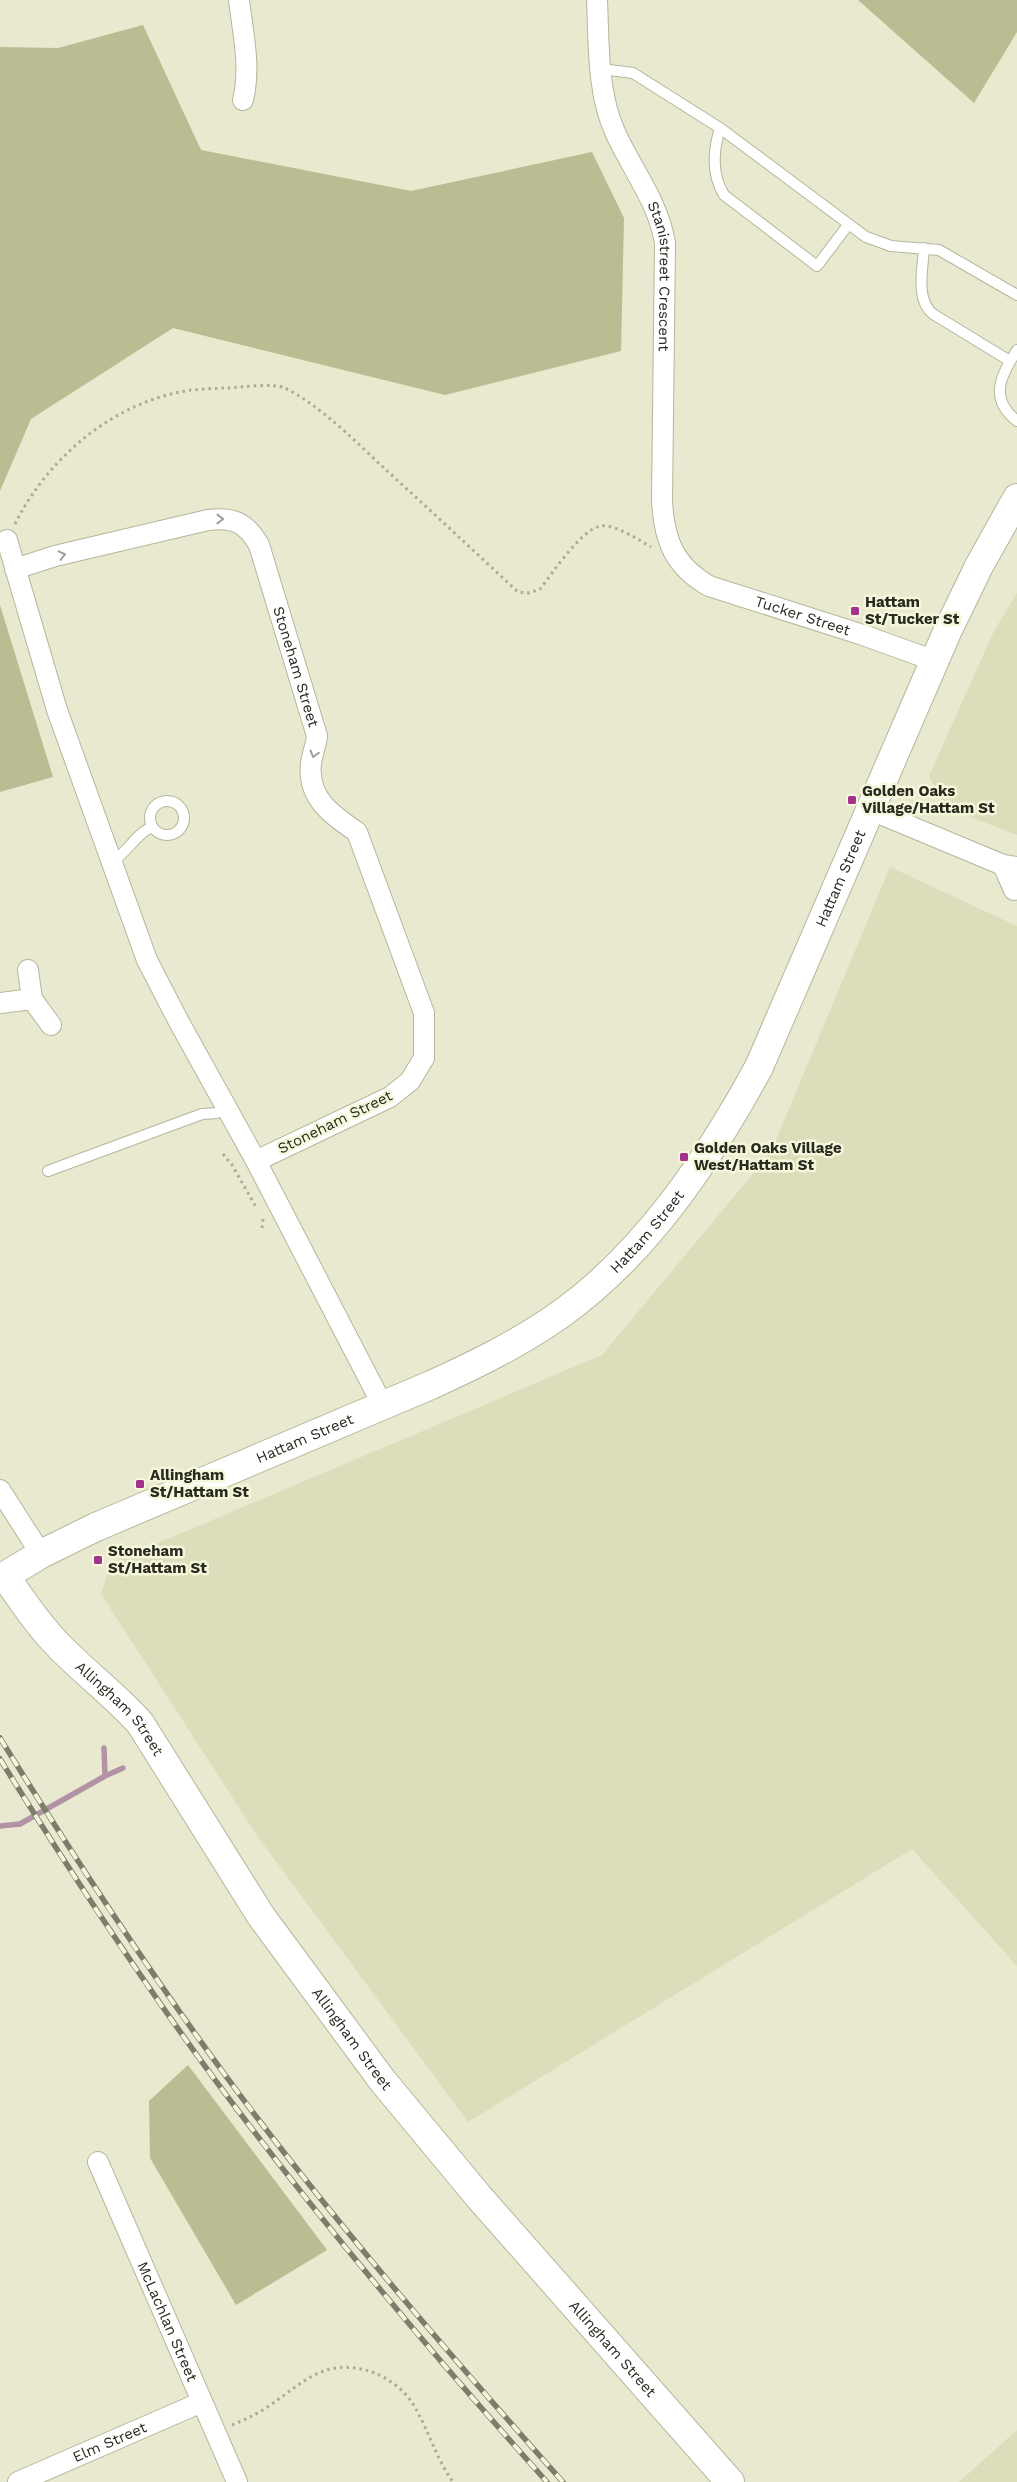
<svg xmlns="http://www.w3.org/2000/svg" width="1017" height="2482" font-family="'Work Sans',sans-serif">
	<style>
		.built { fill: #dcddbb }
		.green { fill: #babc91 }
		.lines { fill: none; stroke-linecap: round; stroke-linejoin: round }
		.stream { stroke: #b292a5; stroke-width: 5.5 }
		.lane-casing { stroke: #b5b69d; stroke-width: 12 }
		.street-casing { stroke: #b5b69d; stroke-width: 22 }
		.secondary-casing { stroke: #b5b69d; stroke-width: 30 }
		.path { stroke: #aaab95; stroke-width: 3; stroke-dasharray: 2.5 4; stroke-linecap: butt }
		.lane { stroke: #fff; stroke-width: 10 }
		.street { stroke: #fff; stroke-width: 20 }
		.secondary { stroke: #fff; stroke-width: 28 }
		.rail-casing { stroke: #7d7d6c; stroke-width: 5.5 }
		.rail { stroke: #f5f7db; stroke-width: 4; stroke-dasharray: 11; stroke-linecap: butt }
		.oneway { stroke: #9f9f9b }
		.poi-dot { fill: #a4318b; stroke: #f5f7db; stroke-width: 2 }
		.labels { text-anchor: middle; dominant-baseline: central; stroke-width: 5; stroke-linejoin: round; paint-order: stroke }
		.street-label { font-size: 15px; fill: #2a2a20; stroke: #f5f7db }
		.poi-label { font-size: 15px; font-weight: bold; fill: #2a2a20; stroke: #f5f7db; text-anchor: start }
	</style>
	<rect width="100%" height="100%" fill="#e8e9ce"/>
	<path class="built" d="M 1017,593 L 1017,835 L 945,807 L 929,776 L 994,631 Z
		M 890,867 L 1017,926 L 1017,1966 L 912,1849 L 468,2122 L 258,1837 L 101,1594 L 111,1563 L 602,1355 L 771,1152 Z
		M 1017,2430 L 1017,2482 L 959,2482 Z"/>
	<path class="green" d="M 858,0 L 1017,0 L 1017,32 L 974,103 Z
		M 143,25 L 201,150 L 411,191 L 592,152 L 624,218 L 621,351 L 445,395 L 173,328 L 31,419 L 0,491 L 0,47 L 58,48 Z
		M 0,605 L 53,777 L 0,792 Z
		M 188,2065 L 327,2250 L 236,2305 L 150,2158 L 149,2101 Z"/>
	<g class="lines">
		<path class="stream" d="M 104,1748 L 105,1776
			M 0,1826 L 20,1824 L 105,1776 L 123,1768"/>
		<g class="lane-casing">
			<path id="lane" d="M 601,69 L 633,73 L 720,128 L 866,237 L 891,246 L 939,250 L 1017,295
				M 720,128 C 713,151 711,174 724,195 L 817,266 L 848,225
				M 924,248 C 923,268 915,300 933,314 L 1010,361
				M 1017,350 C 1001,376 988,398 1017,421
				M150 818a17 17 0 1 1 34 0a17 17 0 1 1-34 0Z
				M 111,862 C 127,854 135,834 152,827
				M 48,1171 L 202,1114 L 217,1113 L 228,1108"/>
		</g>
		<g class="street-casing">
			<g id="street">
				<path d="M 239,0 C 243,34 251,67 243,100"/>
				<path id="s1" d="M 597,0 C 599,43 597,92 615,132 C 632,170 658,201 665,243 L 662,501 C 664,540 674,566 709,586 L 863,635 L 935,661"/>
				<path d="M 7,540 L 57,710 L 147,960 L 179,1022 L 256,1161 L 383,1406"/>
				<path id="s2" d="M 15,569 L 55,556 L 208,520 C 233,517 246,522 259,545 L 317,736 C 316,746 312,754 311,764 C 307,798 332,815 357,832 L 424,1013 L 424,1058 L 410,1081 L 390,1097 L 256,1161"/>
				<path d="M 871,810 L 1003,865 L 1017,867"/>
				<path d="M 1003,865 L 1014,890"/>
				<path d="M 28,970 L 32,999 L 51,1025"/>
				<path d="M 0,1003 L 32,999"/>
				<path d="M 0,1490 L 41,1554"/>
				<path id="s3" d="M 98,2162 L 237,2482"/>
				<path id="s4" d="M 18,2482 L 202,2402"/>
			</g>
		</g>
		<g class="secondary-casing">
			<g id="secondary">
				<path id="s5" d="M 5,1576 C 22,1600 38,1625 59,1646 C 85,1673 115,1695 140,1723 L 261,1916 L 382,2080 L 479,2197 L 730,2482"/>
				<path id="s6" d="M 0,1579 L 41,1554 L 96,1527 L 431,1385 C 475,1365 518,1344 558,1316 C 645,1255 709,1159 759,1067 L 947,632 L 979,566 L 1017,498"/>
			</g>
		</g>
		<path class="path" d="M 15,524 C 49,456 115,401 191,390 C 204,389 217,388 229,388 C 242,387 274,383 285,388 C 321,406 356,442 385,469 C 430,510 474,551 518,592 L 529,593 L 540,589 C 553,573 581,529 601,526 C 615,524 639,540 651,547
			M 223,1154 L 232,1165 L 256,1207
			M 262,1228 L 263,1219
			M 232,2425 C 244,2420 255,2415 266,2408 C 302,2384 324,2356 372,2372 C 386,2377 402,2388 411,2401 C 428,2427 434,2455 453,2482"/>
		<use href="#lane" class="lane"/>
		<use href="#street" class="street"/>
		<use href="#secondary" class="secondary"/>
		<g class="rail-casing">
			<path id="rail" d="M 0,1738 C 80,1867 163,1994 255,2115 C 352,2242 457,2363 563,2482
				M 0,1759 C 77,1883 157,2005 246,2121 C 341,2246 442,2365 547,2482"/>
		</g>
		<use href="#rail" class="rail"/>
	</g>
	<defs><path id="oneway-chevron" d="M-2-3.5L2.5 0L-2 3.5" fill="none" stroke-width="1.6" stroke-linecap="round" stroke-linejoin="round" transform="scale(1.25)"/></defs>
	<g class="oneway">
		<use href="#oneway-chevron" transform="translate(220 519)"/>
		<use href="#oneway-chevron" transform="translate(62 555) rotate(-14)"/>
		<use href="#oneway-chevron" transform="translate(314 754) rotate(105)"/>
	</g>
	<g class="poi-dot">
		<rect x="850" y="606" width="10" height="10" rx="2.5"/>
		<rect x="847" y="795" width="10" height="10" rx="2.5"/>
		<rect x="679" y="1152" width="10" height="10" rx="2.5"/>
		<rect x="135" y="1479" width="10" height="10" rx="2.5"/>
		<rect x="93" y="1555" width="10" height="10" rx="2.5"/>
	</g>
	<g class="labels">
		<g class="street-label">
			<text stroke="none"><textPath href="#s1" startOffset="289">Stanistreet Crescent</textPath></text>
			<text stroke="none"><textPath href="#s1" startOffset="715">Tucker Street</textPath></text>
			<text stroke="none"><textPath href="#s2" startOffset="388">Stoneham Street</textPath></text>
			<text stroke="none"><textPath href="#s6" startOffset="1146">Hattam Street</textPath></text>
			<text transform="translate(335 1122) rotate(-26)">Stoneham Street</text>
			<text stroke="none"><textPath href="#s6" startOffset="741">Hattam Street</textPath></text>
			<text stroke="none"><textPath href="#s6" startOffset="336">Hattam Street</textPath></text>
			<text stroke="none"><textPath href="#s5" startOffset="176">Allingham Street</textPath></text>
			<text stroke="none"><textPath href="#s5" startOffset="581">Allingham Street</textPath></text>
			<text stroke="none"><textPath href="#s3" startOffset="174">McLachlan Street</textPath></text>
			<text stroke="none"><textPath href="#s5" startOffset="986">Allingham Street</textPath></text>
			<text stroke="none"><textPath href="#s4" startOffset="100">Elm Street</textPath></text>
		</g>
		<g class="poi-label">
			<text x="865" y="602">Hattam<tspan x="865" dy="17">St/Tucker St</tspan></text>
			<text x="862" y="791">Golden Oaks<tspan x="862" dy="17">Village/Hattam St</tspan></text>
			<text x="694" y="1148">Golden Oaks Village<tspan x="694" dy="17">West/Hattam St</tspan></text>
			<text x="150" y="1475">Allingham<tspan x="150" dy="17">St/Hattam St</tspan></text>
			<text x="108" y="1551">Stoneham<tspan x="108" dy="17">St/Hattam St</tspan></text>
		</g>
	</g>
</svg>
